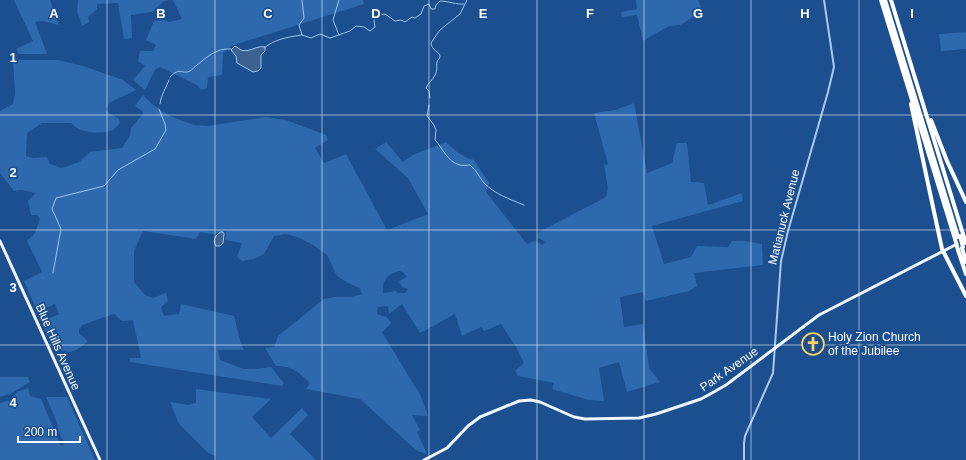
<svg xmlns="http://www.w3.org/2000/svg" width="966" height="460" font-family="Arial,sans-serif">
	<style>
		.green { fill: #2e69ad; fill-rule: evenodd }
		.water { fill: #3c6290; stroke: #9cc4f0 }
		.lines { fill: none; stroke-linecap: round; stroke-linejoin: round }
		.stream { stroke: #9cc4f0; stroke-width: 1 }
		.minor { stroke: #a9c9ee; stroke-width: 2 }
		.major { stroke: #f0f6ff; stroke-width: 3 }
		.highway { stroke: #fff; stroke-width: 4 }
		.highway-bridge { stroke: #fff; stroke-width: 4 }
		.grid { fill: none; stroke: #fff; stroke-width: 1; stroke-opacity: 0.55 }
		.labels { text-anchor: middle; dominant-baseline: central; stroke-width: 3.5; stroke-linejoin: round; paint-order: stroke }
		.street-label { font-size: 12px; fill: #fff; stroke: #1b4f8f }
		.poi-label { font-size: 12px; fill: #fff; stroke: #1b4f8f; text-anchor: start }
		.grid-label { font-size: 13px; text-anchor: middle; font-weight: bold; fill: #fff; stroke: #1b4f8f; stroke-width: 3.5; stroke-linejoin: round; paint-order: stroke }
	</style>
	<rect width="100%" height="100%" fill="#1b4f8f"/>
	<path class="green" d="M 14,0 L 50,0 L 59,25 L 43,21 L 35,22 L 47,54 L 19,54 L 16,49 L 33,41 Z
		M 78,0 L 170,0 L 164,1 L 152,12 L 131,15 L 132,38 L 124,39 L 118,3 L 97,4 L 97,9 L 88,17 L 89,22 L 82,26 L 77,11 Z
		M 173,0 L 363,0 L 364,4 L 231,46 L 223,53 L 222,75 L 208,77 L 207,88 L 201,90 L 197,85 L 160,67 L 155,70 L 145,90 L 133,80 L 145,66 L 138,61 L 140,51 L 153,51 L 156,45 L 146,40 L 154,21 L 164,20 L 169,22 L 182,19 Z
		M 636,0 L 698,0 L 702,10 L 687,21 L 680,25 L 669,26 L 643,41 L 637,15 L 622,17 L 621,12 L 637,9 Z
		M 966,32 L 966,49 L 941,51 L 939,34 Z
		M 13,60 L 58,60 L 83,66 L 123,80 L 136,90 L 109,103 L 106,109 L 109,113 L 119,119 L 120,123 C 118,125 116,128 113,130 C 101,135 79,133 71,123 L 42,123 L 27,133 L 26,156 L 32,158 L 47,157 L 50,164 L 62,168 L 79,162 L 90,152 L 122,148 L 130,135 L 131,128 L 143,114 L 142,111 L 135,106 L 143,95 L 153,105 L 170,116 L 194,125 L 208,126 L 266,117 L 286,120 L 326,135 L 328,140 L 315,148 L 324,163 L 346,154 L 387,230 L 428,214 L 408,178 L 375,149 L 386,142 L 403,162 L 413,155 L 446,142 C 454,150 462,157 474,160 L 489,183 L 486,192 L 527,244 L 535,241 L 543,245 L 545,242 L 537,237 L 539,232 L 606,197 L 608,188 L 604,165 L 608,164 L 594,113 L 615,110 L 634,103 L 647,173 L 672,163 L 677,143 L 687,143 L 691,182 L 704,183 L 708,205 L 742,193 L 743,201 L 652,226 L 664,264 L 691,257 L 697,246 L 728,247 L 732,241 L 744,241 L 762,244 L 763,265 L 694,273 L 697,286 L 689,291 L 646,301 L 643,292 L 620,297 L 624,327 L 643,324 L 649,368 L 660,382 L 627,392 L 619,362 L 599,368 L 604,401 L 589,400 L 552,389 L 554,383 L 518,376 L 515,371 L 524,363 L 516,347 L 501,324 L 484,331 L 481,327 L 462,336 L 455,314 L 420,333 L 402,304 L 389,314 L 388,306 L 378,307 L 377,314 L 387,317 L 391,323 L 382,332 L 414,385 L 419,392 L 428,416 L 412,415 L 420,430 L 417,432 L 427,454 L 417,451 L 360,399 L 306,389 L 310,383 C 298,372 293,366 276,366 L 265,348 L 274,347 L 278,336 L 324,299 L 335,297 L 351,297 L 362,294 L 360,288 L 348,283 L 337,276 L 327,255 L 313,245 L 300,238 L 286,234 L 274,236 L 264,254 L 254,259 L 242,261 L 237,257 L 242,243 L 225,240 L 226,231 L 212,234 L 200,232 L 196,239 L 143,231 L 134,251 L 134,282 L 145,295 L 153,298 L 166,293 L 168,301 L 161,307 L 164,316 L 179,314 L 181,304 L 234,316 L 241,344 L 244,350 L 218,350 L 220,360 L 244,369 L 256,369 L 271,367 L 284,383 L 282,386 L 130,362 L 130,358 L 141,358 L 133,320 L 122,321 L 114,314 L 82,325 L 79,329 L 79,334 L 88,341 C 73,354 72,353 53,349 L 42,322 L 59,314 L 55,304 L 37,311 L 24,281 L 42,272 L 27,241 L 35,233 L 40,219 L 37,215 L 31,215 L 28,201 L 36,193 L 21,190 L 14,191 L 0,173 L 0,111 L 13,104 L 15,94 ZM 400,271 L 404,273 L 407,277 L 401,280 L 399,282 L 402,287 L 408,289 L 405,293 L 397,293 L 396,291 L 383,293 C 381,280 389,273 400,271 Z
		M 0,377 L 28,377 L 30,382 L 10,394 L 0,397 Z
		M 28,388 L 30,396 L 41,399 L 61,446 L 65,443 L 61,437 L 56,420 L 46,397 L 67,397 L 95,460 L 0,460 L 0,403 L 11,400 L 17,392 Z
		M 196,389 L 271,399 L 252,417 L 271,438 L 302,408 L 308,415 L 290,434 L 316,460 L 215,460 L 217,457 L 208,453 L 179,424 L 170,402 L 188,405 L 196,403 Z"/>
	<path class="water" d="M 235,46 C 237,47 239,49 241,50 C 249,53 257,45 265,47 L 265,51 L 261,55 L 261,68 L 258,71 L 253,72 L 237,63 L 236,56 L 231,50 Z
		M 221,232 L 223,232 L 224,234 L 223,243 L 220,246 L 216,246 C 212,241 215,235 221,232 Z"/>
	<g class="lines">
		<path class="stream" d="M 302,0 L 304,18 L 299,25 L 302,35 L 311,38 L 320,34 L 330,38 L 350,31 L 356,26 L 364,27 L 370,31 L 375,27 L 374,20 L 379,15 L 385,14 L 395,21 L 401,20 L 405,22 L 412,17 L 415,18 L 421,14 L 424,6 L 429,4 L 431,9 L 435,9 L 436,5 L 440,1 C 448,1 457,5 464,4
			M 339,0 L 333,20 L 339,35
			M 264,48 C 275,39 288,37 302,35
			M 170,77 C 181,66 181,75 190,71 C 192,70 195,66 197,65 C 208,56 217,48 231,49
			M 430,98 L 429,91 L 426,88 C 428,83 433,80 435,75 C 438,70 436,66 437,62 C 438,59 440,59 440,56 C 439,51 432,51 431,43 L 440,30 L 460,14 L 467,0
			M 160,104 C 161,95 166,88 169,80
			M 429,105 L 427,116 L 434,125 L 436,130 L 435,140 C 443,148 447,162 460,165 C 463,166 467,165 470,165 C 477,171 479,177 484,183 C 495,194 509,199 524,205
			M 53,273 L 61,229 L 52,209 L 56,198 L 104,186 L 118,170 L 155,149 L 166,130 L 165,124 L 159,109"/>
		<path class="minor" d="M 744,460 L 744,443 L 745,436 L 773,373 L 781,261 L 788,231 L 828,92 L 834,67 L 824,0"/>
		<path class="major" d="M 0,241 L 100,460
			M 424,460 L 447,448 L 468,426 L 480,417 L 519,401 L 531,400 L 540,402 L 574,417 L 585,419 L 639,418 L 656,414 L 701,399 L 712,393 L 726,385 L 819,315 L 957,244"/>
		<path class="highway" d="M 881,0 L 955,239
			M 885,0 L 958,237
			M 891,0 L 963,234
			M 911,104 L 942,249 L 966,296
			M 931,120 L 947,161 L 966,202
			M 962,248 L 966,262
			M 958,250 L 966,274"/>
		<path class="highway-bridge" d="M 963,234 L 966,243
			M 960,236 L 963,247
			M 955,239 L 958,250"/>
	</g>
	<path class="grid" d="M 107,0 L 107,460M 215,0 L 215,460M 322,0 L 322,460M 429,0 L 429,460M 537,0 L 537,460M 644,0 L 644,460M 751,0 L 751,460M 859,0 L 859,460M 0,115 L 966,115M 0,230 L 966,230M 0,345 L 966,345"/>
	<defs>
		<g id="church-ring" transform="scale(1.15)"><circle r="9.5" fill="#1b4f8f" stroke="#ffd166" stroke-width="1.5"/><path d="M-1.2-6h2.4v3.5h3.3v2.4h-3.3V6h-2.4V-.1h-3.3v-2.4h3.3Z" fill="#ffd166"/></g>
	</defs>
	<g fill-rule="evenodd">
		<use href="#church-ring" x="813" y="344"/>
	</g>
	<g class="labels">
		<g class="street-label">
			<text transform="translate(784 217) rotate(-76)">Matianuck Avenue</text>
			<text transform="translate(58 347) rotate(66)">Blue Hills Avenue</text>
			<text transform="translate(729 369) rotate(-35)">Park Avenue</text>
		</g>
		<g class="poi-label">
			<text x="828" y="337">Holy Zion Church<tspan x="828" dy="14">of the Jubilee</tspan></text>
		</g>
	</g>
	<g class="grid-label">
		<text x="54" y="18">A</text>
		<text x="161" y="18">B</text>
		<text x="268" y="18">C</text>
		<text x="376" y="18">D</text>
		<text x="483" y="18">E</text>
		<text x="590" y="18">F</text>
		<text x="698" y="18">G</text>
		<text x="805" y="18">H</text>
		<text x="912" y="18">I</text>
		<text x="13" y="62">1</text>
		<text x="13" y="177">2</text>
		<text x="13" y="292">3</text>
		<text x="13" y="407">4</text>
	</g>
	<path d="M18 436v6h62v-6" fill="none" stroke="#ffffff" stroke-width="2"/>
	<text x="24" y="436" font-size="12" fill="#ffffff" stroke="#1b4f8f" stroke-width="3" paint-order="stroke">200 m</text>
</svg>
